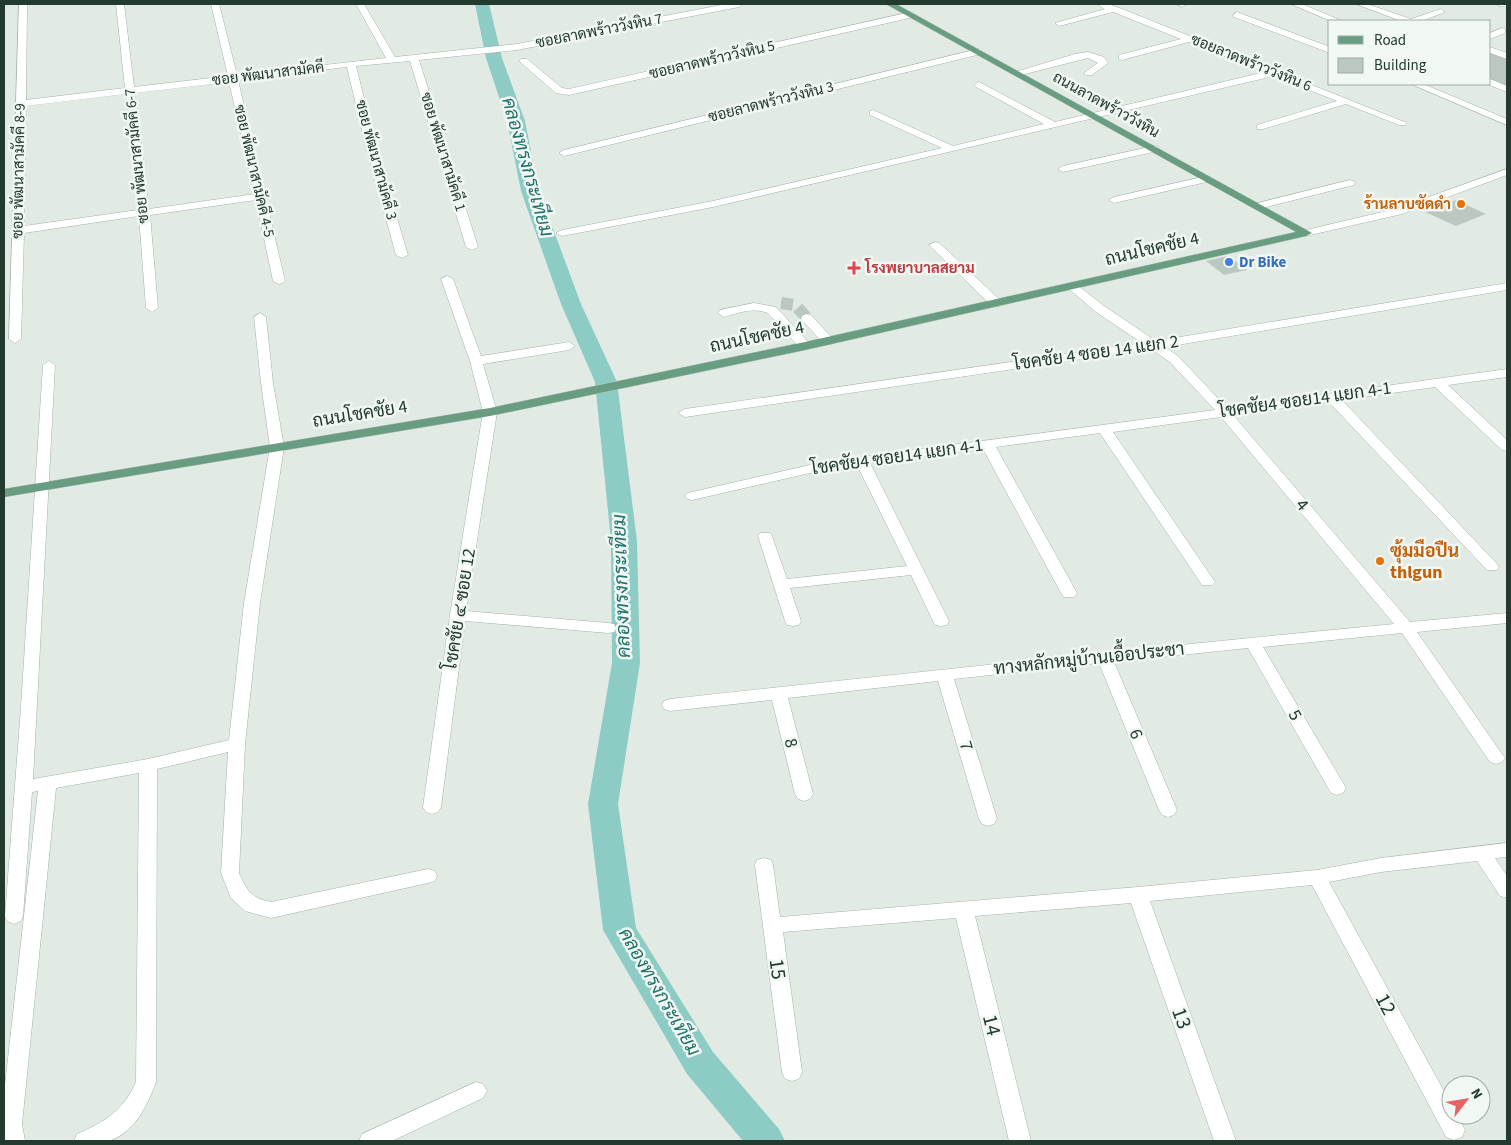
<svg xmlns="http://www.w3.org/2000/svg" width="1511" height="1145" font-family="'Source Sans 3',Sarabun,sans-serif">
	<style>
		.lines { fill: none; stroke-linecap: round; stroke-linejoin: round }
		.canal { fill: #8dccc5; fill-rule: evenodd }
		.building { fill: #bac8bf }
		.minor-tunnel { stroke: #bbc8c0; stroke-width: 12; stroke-dasharray: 12 6; stroke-linecap: butt }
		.minor-casing { stroke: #a4b2aa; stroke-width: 1 }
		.major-casing { stroke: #c1c8c4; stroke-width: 1 }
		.minor { fill: #fff; fill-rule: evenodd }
		.major { fill: #699d82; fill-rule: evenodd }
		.food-dot { fill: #e8710a; stroke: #f1f7f3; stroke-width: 2 }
		.shop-dot { fill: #3f7fe0; stroke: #f1f7f3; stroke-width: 2 }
		.health-dot { fill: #e0444e; stroke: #f1f7f3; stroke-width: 2 }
		.labels { text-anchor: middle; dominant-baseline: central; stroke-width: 5; stroke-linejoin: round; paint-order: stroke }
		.far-street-label { font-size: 15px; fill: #233a2e; stroke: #f1f7f3 }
		.far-food-label { font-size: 15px; font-weight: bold; fill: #c56008; stroke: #f1f7f3; text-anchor: end }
		.far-shop-label { font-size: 15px; font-weight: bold; fill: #366cbe; stroke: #f1f7f3; text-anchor: start }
		.far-health-label { font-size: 15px; font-weight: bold; fill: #be3a42; stroke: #f1f7f3; text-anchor: start }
		.street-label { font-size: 18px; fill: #233a2e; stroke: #f1f7f3 }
		.food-label { font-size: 18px; font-weight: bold; fill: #c56008; stroke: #f1f7f3; text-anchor: start }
		.water-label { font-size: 19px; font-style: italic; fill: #21726a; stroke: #f1f7f3 }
		.near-street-label { font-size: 21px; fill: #233a2e; stroke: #f1f7f3 }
	</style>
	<rect width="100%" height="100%" fill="#e1ebe4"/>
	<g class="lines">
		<path class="canal" d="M 475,4 L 489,4 L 502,58 L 525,121 L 539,191 L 581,304 L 617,382 L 637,541 L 640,663 L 618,804 L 636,928 L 713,1052 L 779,1129 L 785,1141 L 743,1141 L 687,1074 L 603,930 L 588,804 L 612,663 L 611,541 L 595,382 L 561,304 L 521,191 L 507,121 L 486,58 Z"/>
	</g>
	<path class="building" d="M 1490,52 L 1507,58 L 1507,86 L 1490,79 Z
		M 1456,200 L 1486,214 L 1456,226 L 1425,212 Z
		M 1228,256 L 1247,270 L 1224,275 L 1206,261 Z"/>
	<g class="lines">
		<path class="minor-tunnel" d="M 781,303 L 795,305 L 807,318"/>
		<g class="minor-casing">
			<path id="minor" d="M 19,4 L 27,4 L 26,100 L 125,88 L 116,4 L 124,4 L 134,87 L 228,76 L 211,4 L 219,4 L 237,75 L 386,58 L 356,4 L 364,4 L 395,57 L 517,44 L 727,4 L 743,4 L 739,7 L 517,50 L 419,60 L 478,247 L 472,250 L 466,247 L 410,61 L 356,66 L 376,147 L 408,255 L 402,258 L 396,255 L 366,147 L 347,67 L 238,80 L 285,281 L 283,283 L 279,284 L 273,281 L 256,200 L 150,215 L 158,308 L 152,312 L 146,308 L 139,216 L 24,233 L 21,339 L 15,343 L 9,339 ZM 229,82 L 255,194 L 149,209 L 135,93 ZM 126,94 L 138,210 L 24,226 L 26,106 Z
				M 1097,4 L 1108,4 L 1117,7 L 1407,123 L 1405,125 L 1399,125 L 1346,104 L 1263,129 L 1257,129 L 1257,125 L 1337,101 L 1274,76 L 713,207 L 562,236 L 556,233 L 562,230 L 713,201 L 942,148 L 870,115 L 870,111 L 873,110 L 953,146 L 1044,124 L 976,87 L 974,85 L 979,82 L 1055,122 L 1265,72 L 1189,42 L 1122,60 L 1119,59 L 1119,55 L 1181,39 L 1113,12 L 1059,26 L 1055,23 L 1105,9 Z
				M 1176,4 L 1186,4 L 1182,7 Z
				M 1291,4 L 1302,4 L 1342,21 L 1331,21 Z
				M 1356,4 L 1367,4 L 1411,19 L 1441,9 L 1445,12 L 1422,21 L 1401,21 Z
				M 1498,4 L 1507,4 L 1507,7 L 1499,6 Z
				M 911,12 L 915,15 L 914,17 L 569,95 L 556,93 L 519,61 L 521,59 L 527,59 L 562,88 L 569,89 Z
				M 1237,12 L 1330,47 L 1330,53 L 1234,17 L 1233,15 Z
				M 1502,28 L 1505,29 L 1505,33 L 1490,39 L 1490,33 Z
				M 1490,47 L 1507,53 L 1507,59 L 1490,53 Z
				M 978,49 L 981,50 L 981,54 L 564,156 L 559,153 L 564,150 Z
				M 1088,52 L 1104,57 L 1108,63 L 1092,75 L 1086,75 L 1084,73 L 1098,63 L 1088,58 L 1017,76 L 1012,73 L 1075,54 Z
				M 1490,79 L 1507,86 L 1507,92 L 1487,84 L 1490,84 Z
				M 1411,84 L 1423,84 L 1507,119 L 1507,125 Z
				M 1154,146 L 1158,147 L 1158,151 L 1063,172 L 1058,169 L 1063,166 Z
				M 1507,169 L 1507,175 L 1402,214 L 1306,236 L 1300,233 L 1302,231 L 1395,209 Z
				M 1207,176 L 1211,177 L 1212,179 L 1211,181 L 1114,203 L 1109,200 L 1114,197 Z
				M 1350,180 L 1354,181 L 1355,183 L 1354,185 L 1258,209 L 1253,206 L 1254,204 Z
				M 935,242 L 939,243 L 1000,300 L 1002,303 L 1000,306 L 992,306 L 931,247 L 929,245 Z
				M 447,276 L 453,279 L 481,356 L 569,342 L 575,346 L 569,350 L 483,364 L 497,412 L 466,611 L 608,623 L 614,624 L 616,628 L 614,632 L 608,633 L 465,621 L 441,807 L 438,812 L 432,814 L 426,812 L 423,807 L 450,615 L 483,412 L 470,361 L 441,279 Z
				M 1072,282 L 1076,284 L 1104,306 L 1156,341 L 1507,283 L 1507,290 L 1165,347 L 1178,356 L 1227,408 L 1507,369 L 1507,377 L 1448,385 L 1507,440 L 1507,451 L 1502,450 L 1435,387 L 1342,400 L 1497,564 L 1499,567 L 1497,570 L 1487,570 L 1329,402 L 1233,415 L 1410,622 L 1507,613 L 1507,623 L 1417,632 L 1502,754 L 1505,758 L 1502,762 L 1496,764 L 1490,762 L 1402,633 L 1263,647 L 1346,788 L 1343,793 L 1337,795 L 1331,793 L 1248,648 L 1114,662 L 1177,810 L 1174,815 L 1168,817 L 1162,815 L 1159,810 L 1099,663 L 954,679 L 997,819 L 994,824 L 988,826 L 982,824 L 979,819 L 938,681 L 788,698 L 813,794 L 810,799 L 804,801 L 798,799 L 795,794 L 772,700 L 670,711 L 664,709 L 662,705 L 664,701 L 670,699 C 911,673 1152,647 1394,624 L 1221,417 L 1113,432 L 1215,582 L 1212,585 L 1202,585 L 1100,433 L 996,447 L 1077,593 L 1074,597 L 1064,597 L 1061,593 L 983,449 L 870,463 L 949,621 L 947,625 L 941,626 L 935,625 L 933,621 L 911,575 L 790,588 L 801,621 L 799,625 L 793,626 L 787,625 L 785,621 L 758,536 L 760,533 L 770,533 L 772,536 L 787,579 L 907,566 L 857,465 L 823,470 L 692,500 L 687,499 L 685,496 L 687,493 L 692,492 L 823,462 L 1215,410 L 1170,362 L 1151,349 L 685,417 L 678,413 L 685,409 L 1142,343 L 1096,312 L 1068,288 L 1066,286 Z
				M 754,303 L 776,307 L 809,343 L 811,346 L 809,349 L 801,349 L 768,313 C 753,307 738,313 724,317 L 718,313 L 720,310 Z
				M 260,313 L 266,317 L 273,383 L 284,447 L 260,603 L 245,744 L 239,873 C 247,891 251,898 271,902 L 428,869 L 435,871 L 437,876 L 435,881 L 428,883 L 271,918 L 245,911 L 231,898 L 221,873 L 228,752 L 157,769 L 156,1082 C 147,1106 135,1132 109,1141 C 99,1144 85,1141 74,1141 L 77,1134 C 105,1122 124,1110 136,1082 L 139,773 L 56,788 L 22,1124 L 25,1141 L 4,1141 L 4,1094 L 38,791 L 32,792 L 23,916 L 21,921 L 14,924 L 7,921 L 5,916 L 21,707 L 43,365 L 49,361 L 55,365 L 33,779 L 148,759 L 229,740 L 244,603 L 270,447 L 261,383 L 254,317 Z
				M 807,314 L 811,315 L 832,338 L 834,341 L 832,344 L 824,344 L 803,321 L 801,318 L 803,315 Z
				M 1507,843 L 1507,857 L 1495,858 L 1507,876 L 1507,898 L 1500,896 L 1477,861 L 1381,872 L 1329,882 L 1451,1104 L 1451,1115 L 1457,1115 L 1465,1130 L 1462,1137 L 1454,1140 L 1446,1137 L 1312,885 L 1150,901 L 1236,1141 L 1214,1141 L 1131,903 L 975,916 L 1031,1141 L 1009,1141 L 956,918 L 783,932 L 802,1072 L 799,1079 L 792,1081 L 785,1079 L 782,1072 L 755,865 L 757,860 L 764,858 L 771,860 L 773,865 L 780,917 L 1138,887 L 1317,870 L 1381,858 Z
				M 476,1082 L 483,1084 L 487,1091 L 483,1098 L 392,1141 L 359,1141 L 362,1134 Z"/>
		</g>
		<g class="major-casing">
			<path id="major" d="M 886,4 L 896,4 L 1312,233 L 1306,236 L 805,350 L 490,416 L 4,497 L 4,489 L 490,408 L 805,342 L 1296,232 Z"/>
		</g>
		<use href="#minor" class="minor"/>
		<use href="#major" class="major"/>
	</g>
	<g class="food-dot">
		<circle cx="1461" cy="204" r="5"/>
		<circle cx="1380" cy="561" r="5"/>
	</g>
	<circle class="shop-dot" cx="1229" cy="262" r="5"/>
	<path class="health-dot" d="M851.5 260.5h5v5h5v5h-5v5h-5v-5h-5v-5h5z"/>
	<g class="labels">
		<g class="far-street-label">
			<text transform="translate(599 31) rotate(-11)">ซอยลาดพร้าววังหิน 7</text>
			<text transform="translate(712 60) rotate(-13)">ซอยลาดพร้าววังหิน 5</text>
			<text transform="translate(1251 63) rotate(22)">ซอยลาดพร้าววังหิน 6</text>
			<text transform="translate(268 74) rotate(-7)">ซอย พัฒนาสามัคคี</text>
			<text transform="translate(771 102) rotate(-14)">ซอยลาดพร้าววังหิน 3</text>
			<text transform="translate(1106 105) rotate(29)">ถนนลาดพร้าววังหิน</text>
			<text transform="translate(443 152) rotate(73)">ซอย พัฒนาสามัคคี 1</text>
			<text transform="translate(137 156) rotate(-96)">ซอย พัฒนาสามัคคี 6-7</text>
			<text transform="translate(376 160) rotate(75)">ซอย พัฒนาสามัคคี 3</text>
			<text transform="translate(19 171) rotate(-89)">ซอย พัฒนาสามัคคี 8-9</text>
			<text transform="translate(254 171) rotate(77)">ซอย พัฒนาสามัคคี 4-5</text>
		</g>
		<g class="far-food-label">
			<text x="1451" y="204">ร้านลาบซัดดำ</text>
		</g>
		<g class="far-shop-label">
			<text x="1239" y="262">Dr Bike</text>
		</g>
		<g class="far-health-label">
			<text x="865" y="268">โรงพยาบาลสยาม</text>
		</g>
		<g class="street-label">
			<text transform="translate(1152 249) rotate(-13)">ถนนโชคชัย 4</text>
			<text transform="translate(757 337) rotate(-12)">ถนนโชคชัย 4</text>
			<text transform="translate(1096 353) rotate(-8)">โชคชัย 4 ซอย 14 แยก 2</text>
			<text transform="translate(1305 400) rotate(-8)">โชคชัย4 ซอย14 แยก 4-1</text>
			<text transform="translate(360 414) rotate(-9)">ถนนโชคชัย 4</text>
			<text transform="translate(897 457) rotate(-8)">โชคชัย4 ซอย14 แยก 4-1</text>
			<text transform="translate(1302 505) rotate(50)">4</text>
			<text transform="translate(460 609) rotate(-81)">โชคชัย ๔ ซอย 12</text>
			<text transform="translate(1089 659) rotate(-6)">ทางหลักหมู่บ้านเอื้อประชา</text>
			<text transform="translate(1295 715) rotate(60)">5</text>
			<text transform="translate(1136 734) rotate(68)">6</text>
			<text transform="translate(791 743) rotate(76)">8</text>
			<text transform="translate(966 746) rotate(73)">7</text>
		</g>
		<g class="food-label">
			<text x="1390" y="551">ซุ้มมือปืน<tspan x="1390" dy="21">thlgun</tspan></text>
		</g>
		<g class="water-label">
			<text transform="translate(527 167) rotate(74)">คลองทรงกระเทียม</text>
			<text transform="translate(622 586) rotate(-92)">คลองทรงกระเทียม</text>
			<text transform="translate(659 992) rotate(60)">คลองทรงกระเทียม</text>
		</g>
		<g class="near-street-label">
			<text transform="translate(778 969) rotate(82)">15</text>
			<text transform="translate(1386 1004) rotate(62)">12</text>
			<text transform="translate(1182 1018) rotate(70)">13</text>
			<text transform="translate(992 1025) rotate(76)">14</text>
		</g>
	</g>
	<rect width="1511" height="1145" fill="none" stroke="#233a2e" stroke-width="10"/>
	<rect x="1328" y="20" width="162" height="65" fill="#f1f7f3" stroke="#9faba4"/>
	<rect x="1338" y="36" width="25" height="8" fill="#699d82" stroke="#9faba4"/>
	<text x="1374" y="45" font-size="15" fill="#233a2e">Road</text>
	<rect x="1338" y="58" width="25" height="15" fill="#bac8bf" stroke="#9faba4"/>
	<text x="1374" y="70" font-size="15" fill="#233a2e">Building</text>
	<g transform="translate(1466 1100) rotate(59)"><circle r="24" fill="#f1f7f3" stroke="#9faba4"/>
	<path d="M0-4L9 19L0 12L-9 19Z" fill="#e86264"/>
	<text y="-8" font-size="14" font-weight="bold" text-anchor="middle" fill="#233a2e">N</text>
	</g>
</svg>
